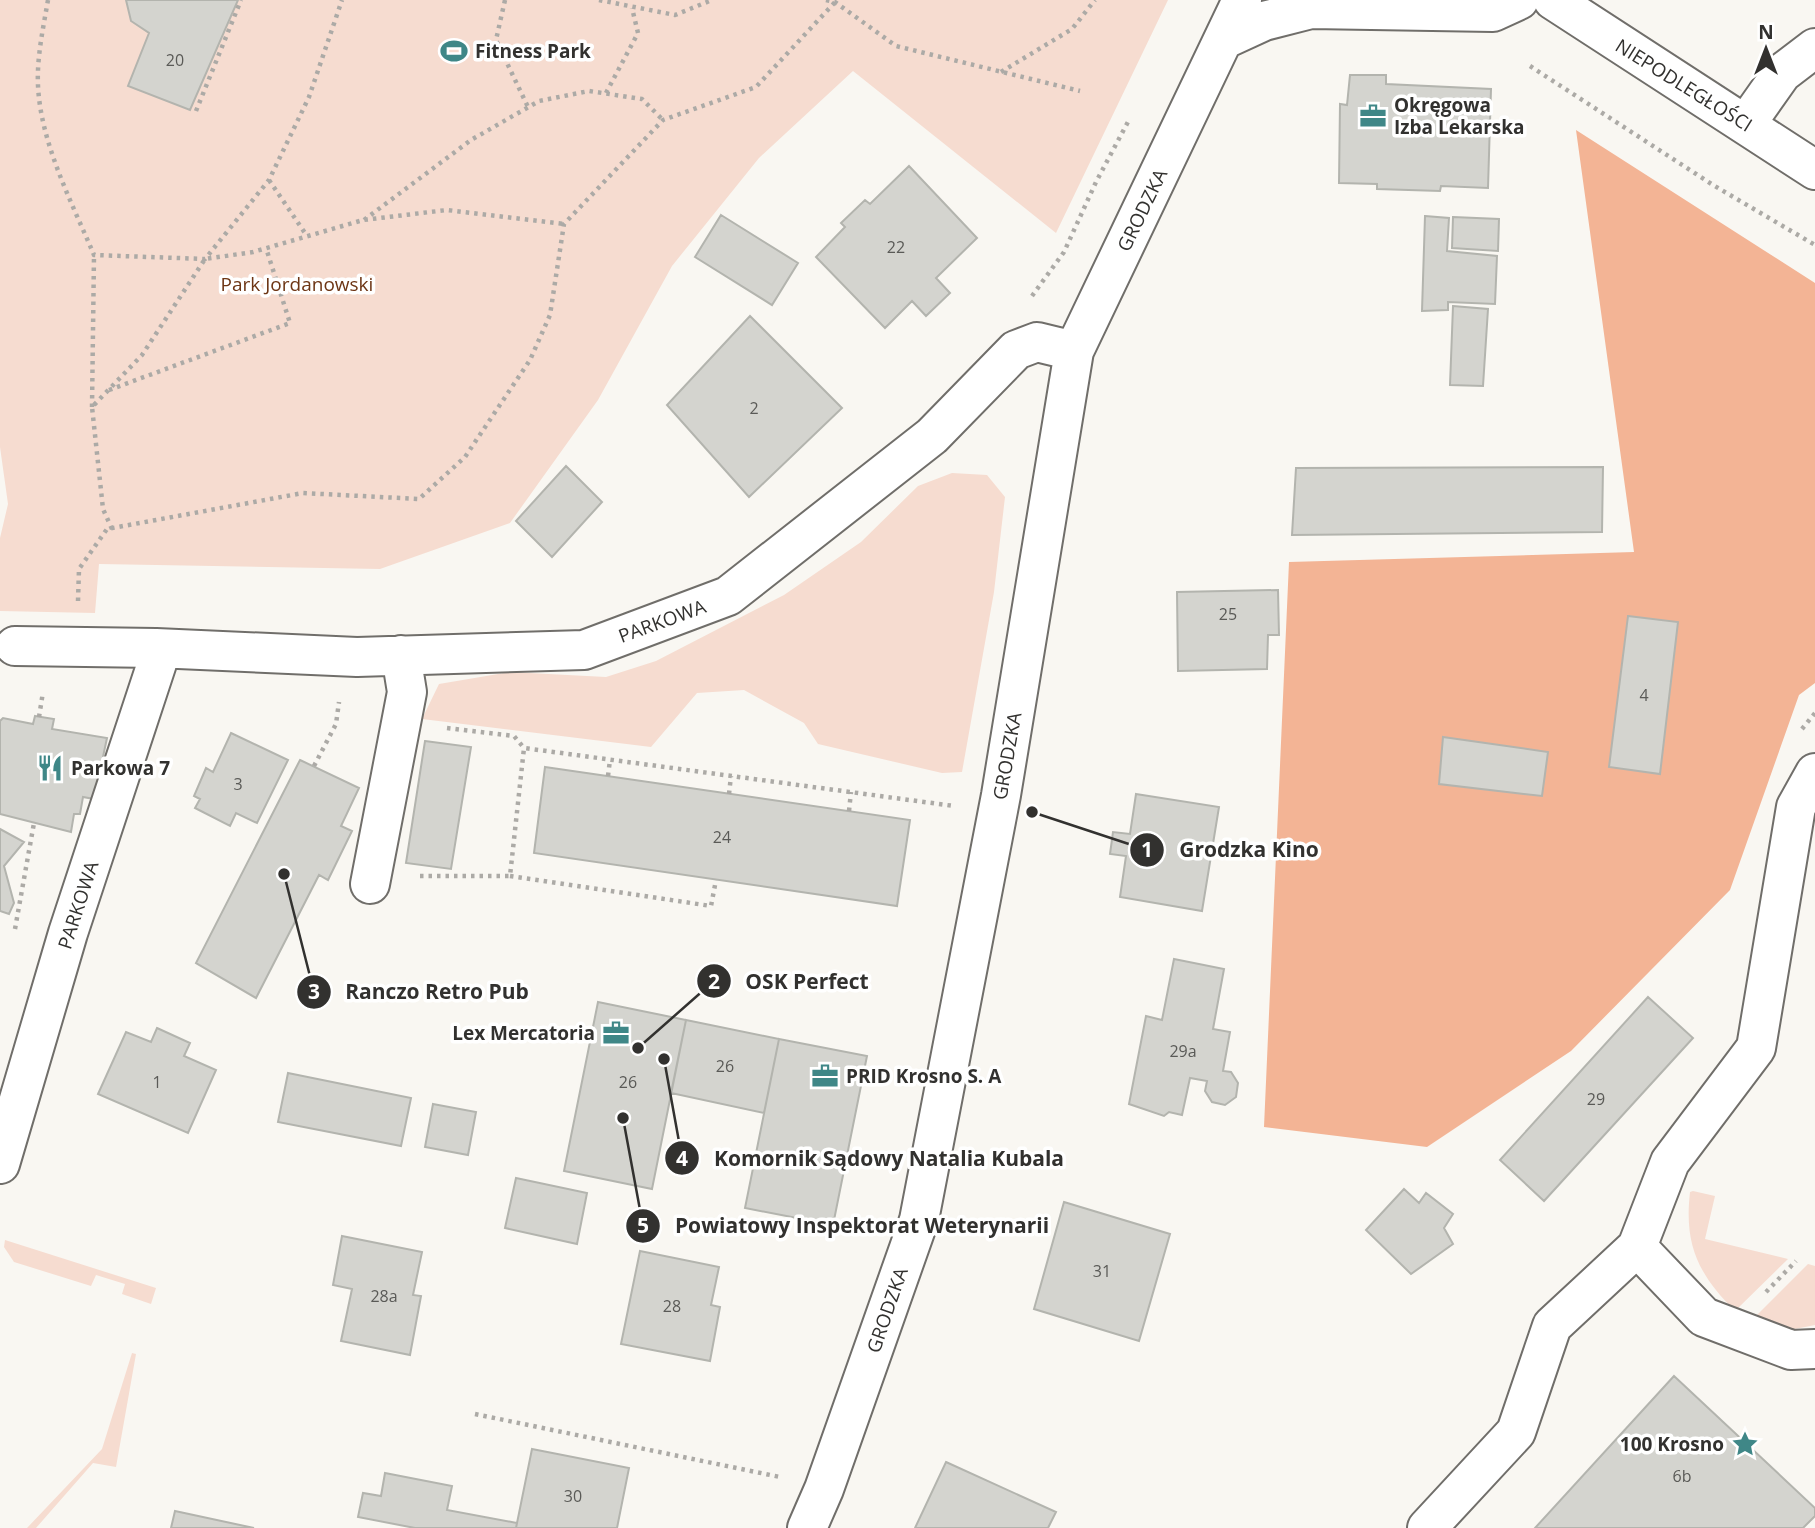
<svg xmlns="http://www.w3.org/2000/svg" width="1815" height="1528" font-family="'Open Sans',sans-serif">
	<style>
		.green { fill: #f6dcd0 }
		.forest { fill: #f3b495 }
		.building { fill: #d4d4cf; stroke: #b3b4ae; stroke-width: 2 }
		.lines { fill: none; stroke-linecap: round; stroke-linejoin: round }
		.minor-casing { stroke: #706e6a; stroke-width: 42 }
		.major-casing { stroke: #706e6a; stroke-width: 42 }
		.path { stroke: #acaaa6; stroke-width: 4.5; stroke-dasharray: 3.5 5; stroke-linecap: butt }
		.minor { stroke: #fff; stroke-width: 38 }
		.major { stroke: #fff; stroke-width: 38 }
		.labels { text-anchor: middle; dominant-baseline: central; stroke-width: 7; stroke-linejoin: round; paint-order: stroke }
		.number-label { font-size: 16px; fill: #5a5a57 }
		.poi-label { font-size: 19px; font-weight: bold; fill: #32312f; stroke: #fff; text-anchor: start }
		.street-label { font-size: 19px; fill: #32312f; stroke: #fff }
		.park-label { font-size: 19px; fill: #6d3514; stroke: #fff }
		.leader { fill: none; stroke: #32312f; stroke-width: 2.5 }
		.callout-dot { fill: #32312f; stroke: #fff; stroke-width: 2.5 }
		.mark-label { font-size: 21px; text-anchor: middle; font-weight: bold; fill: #fff }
		.callout-label { font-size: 21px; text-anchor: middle; font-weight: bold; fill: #32312f; stroke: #fff; stroke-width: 7; stroke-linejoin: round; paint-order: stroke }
	</style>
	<rect width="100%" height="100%" fill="#f9f7f2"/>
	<path class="green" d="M 0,0 L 1168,0 L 1056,233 L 853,71 L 759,158 L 672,266 L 598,400 L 510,523 L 380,569 L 99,564 L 95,613 L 0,611 L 0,538 L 8,504 L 0,447 Z
		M 952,473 L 987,475 L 1005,497 L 994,592 L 962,772 L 942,773 L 818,744 L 804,723 L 744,690 L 697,693 L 651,747 L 422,719 L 439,684 L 510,672 L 606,677 L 656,661 L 784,595 L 861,542 L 918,486 Z
		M 1693,1191 L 1715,1196 L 1705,1239 L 1788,1259 L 1735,1311 C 1698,1274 1684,1245 1690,1192 Z
		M 5,1240 L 156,1288 L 151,1304 L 122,1294 L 125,1284 L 96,1275 L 91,1286 L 14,1262 L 4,1247 Z
		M 1808,1264 L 1815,1266 L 1815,1325 L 1790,1330 L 1751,1321 Z
		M 132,1353 L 136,1354 L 116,1467 L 93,1463 L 36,1528 L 27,1528 L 102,1449 Z"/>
	<path class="forest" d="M 1576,130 L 1815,283 L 1815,683 L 1799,695 L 1730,890 L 1571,1051 L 1427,1147 L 1264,1127 L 1289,562 L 1634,552 Z"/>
	<path class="building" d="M 126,0 L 238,0 L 190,110 L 128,86 L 149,33 L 131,21 Z
		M 1350,75 L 1386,75 L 1386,84 L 1491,89 L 1488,188 L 1441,186 L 1440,191 L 1377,189 L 1377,184 L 1339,183 L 1340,104 L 1347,105 Z
		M 909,166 L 977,238 L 936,278 L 950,293 L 926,316 L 912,301 L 885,328 L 816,257 L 845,227 L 841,223 L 865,200 L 870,204 Z
		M 721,215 L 798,263 L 772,305 L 695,257 Z
		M 1425,216 L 1449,218 L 1447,251 L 1497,256 L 1495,304 L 1448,302 L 1448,310 L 1422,311 Z
		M 1453,217 L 1499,219 L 1498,251 L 1452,248 Z
		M 1453,306 L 1488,309 L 1483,386 L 1450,385 Z
		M 750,316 L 842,408 L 749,497 L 667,405 Z
		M 566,466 L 602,502 L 552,557 L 516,521 Z
		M 1603,467 L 1602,532 L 1292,535 L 1296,468 Z
		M 1278,590 L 1279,635 L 1268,635 L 1267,669 L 1178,671 L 1177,592 Z
		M 1628,616 L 1678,622 L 1660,774 L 1609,767 Z
		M 35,716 L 54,719 L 52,729 L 107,738 L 94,799 L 83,797 L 80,814 L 74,814 L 71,832 L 0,814 L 0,721 L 3,718 L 33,724 Z
		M 231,733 L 288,760 L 257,823 L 236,813 L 230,826 L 195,808 L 200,799 L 194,796 L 206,768 L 213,772 Z
		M 1443,737 L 1548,752 L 1542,796 L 1439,784 Z
		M 425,741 L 471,747 L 451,869 L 406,863 Z
		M 300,760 L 359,788 L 341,826 L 352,831 L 328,880 L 319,875 L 256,998 L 196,963 Z
		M 545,767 L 910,820 L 897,906 L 534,853 Z
		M 1136,794 L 1219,807 L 1202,911 L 1120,897 L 1126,856 L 1110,854 L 1113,832 L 1130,834 Z
		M 0,829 L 24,842 L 4,866 L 14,903 L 9,914 L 0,911 Z
		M 1174,959 L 1224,969 L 1213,1029 L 1230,1032 L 1223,1071 L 1231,1072 L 1238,1083 L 1236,1097 L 1225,1105 L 1212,1102 L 1205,1091 L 1207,1081 L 1190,1078 L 1182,1115 L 1169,1112 L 1164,1116 L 1129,1104 L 1146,1016 L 1162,1020 Z
		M 1648,997 L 1693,1038 L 1544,1201 L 1500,1160 Z
		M 598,1002 L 686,1020 L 652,1189 L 564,1171 Z
		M 686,1020 L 779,1039 L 764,1113 L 671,1093 Z
		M 157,1028 L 190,1043 L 184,1056 L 216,1070 L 188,1133 L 98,1094 L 126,1032 L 151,1042 Z
		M 779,1039 L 867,1056 L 833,1225 L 745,1208 Z
		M 288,1073 L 411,1098 L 401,1146 L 278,1122 Z
		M 433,1104 L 476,1112 L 468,1155 L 425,1147 Z
		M 516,1178 L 587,1193 L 577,1244 L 505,1228 Z
		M 1404,1189 L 1419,1203 L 1426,1193 L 1453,1214 L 1444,1228 L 1453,1244 L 1411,1274 L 1366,1230 Z
		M 1064,1202 L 1170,1234 L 1139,1341 L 1034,1309 Z
		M 342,1236 L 422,1252 L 413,1295 L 421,1296 L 410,1355 L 341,1341 L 352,1289 L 333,1285 Z
		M 640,1251 L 719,1267 L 711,1305 L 720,1307 L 710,1361 L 621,1344 Z
		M 1674,1376 L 1815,1508 L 1815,1516 L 1803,1528 L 1535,1528 Z
		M 532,1449 L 629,1468 L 617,1528 L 516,1528 Z
		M 946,1462 L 1056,1512 L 1048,1528 L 915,1528 Z
		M 385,1473 L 452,1486 L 447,1510 L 517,1523 L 516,1528 L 415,1528 L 358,1517 L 363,1493 L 381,1496 Z
		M 175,1511 L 254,1528 L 171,1528 Z"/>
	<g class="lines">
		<g class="minor-casing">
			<path id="minor" d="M 1225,39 L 1264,21 L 1311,9 L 1493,12 L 1519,0
				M 1746,124 L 1782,73 L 1815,48
				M 15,646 L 156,648 L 357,657 L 584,650 L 728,596 L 932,436 L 1016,350 L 1037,342 L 1074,351
				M 370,884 L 407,692 L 401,655
				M 0,1164 L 68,933 L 157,663 L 156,648
				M 1637,1247 L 1704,1317 L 1791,1350 L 1815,1349
				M 807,1528 L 824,1489 L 919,1220 L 1001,795 L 1074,351 L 1242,0
				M 1427,1528 L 1516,1432 L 1552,1326 L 1637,1247 L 1670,1162 L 1756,1048 L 1796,807 L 1815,773"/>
		</g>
		<g class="major-casing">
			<path id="major" d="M 1553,0 L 1815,170"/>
		</g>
		<path class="path" d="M 48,0 C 44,23 39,47 38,70 C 35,133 70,198 94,255 L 205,259 L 269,180 L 309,97 L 342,0
			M 505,0 L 496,40 L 528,107
			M 599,0 L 675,15 L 712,0
			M 826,0 L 835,2 L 896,46 L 1080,91
			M 1530,66 L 1713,185 L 1815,245
			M 1001,72 L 1072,29 L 1095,0
			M 606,93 L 638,33 L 632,8
			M 196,111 L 241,0
			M 269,180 L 307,236
			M 364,220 L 471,140 L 539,101 L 589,91 L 642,99 L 663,120
			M 1032,296 L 1064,252 L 1096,182 L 1129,120
			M 109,390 L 290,323 L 266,248
			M 92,407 L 94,255
			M 112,529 L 103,509 L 92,407 L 142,355 L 205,259 L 253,252 L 363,220 L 447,210 L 564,224
			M 78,601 L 79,569 L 107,529 L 303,493 L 419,499 L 465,457 L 530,360 L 550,315 L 564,224 L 663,120 L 756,87 L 837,0
			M 39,717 L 43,692
			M 447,728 L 514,736 L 524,748
			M 1802,729 L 1815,713
			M 314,766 L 336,724 L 339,702
			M 608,776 L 610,760
			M 729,794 L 731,776
			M 849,811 L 851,792
			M 420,876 L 510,876 L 524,748 L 954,806
			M 510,876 L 711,906 L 716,880
			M 15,929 L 34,823
			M 1766,1292 L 1796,1261
			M 475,1414 L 780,1477"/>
		<use href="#minor" class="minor"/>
		<use href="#major" class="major"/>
	</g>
	<defs>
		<g id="stadium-bare" transform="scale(2.1)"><path d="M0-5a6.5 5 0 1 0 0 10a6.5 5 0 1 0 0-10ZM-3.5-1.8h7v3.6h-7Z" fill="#3f8787" stroke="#fff" stroke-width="2.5" paint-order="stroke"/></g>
		<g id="office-bare" transform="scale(2.1)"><path d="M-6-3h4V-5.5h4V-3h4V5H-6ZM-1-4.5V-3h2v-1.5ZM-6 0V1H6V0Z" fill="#3f8787" stroke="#fff" stroke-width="2.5" paint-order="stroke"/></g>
		<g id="restaurant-bare" transform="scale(2.1)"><path d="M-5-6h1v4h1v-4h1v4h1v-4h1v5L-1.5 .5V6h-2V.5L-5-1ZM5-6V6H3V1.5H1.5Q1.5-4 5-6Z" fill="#3f8787" stroke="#fff" stroke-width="2.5" paint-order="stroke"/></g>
		<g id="sight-bare" transform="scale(2.1)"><path d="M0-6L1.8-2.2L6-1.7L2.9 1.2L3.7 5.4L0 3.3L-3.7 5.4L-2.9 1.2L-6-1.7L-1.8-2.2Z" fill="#3f8787" stroke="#fff" stroke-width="2.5" paint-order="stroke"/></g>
	</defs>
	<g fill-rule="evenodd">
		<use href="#stadium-bare" x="454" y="51"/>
		<use href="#office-bare" x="1373" y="116"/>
		<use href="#restaurant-bare" x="50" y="768"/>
		<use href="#office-bare" x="616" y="1033"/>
		<use href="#office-bare" x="825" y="1076"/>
		<use href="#sight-bare" x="1745" y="1444"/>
	</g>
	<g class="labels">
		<g class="number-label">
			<text x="175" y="60">20</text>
			<text x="896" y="247">22</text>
			<text x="754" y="408">2</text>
			<text x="1228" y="614">25</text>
			<text x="1644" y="695">4</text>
			<text x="238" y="784">3</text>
			<text x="722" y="837">24</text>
			<text x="1183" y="1051">29a</text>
			<text x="725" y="1066">26</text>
			<text x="157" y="1082">1</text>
			<text x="628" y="1082">26</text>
			<text x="1596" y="1099">29</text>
			<text x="1102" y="1271">31</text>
			<text x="384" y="1296">28a</text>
			<text x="672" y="1306">28</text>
			<text x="1682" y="1476">6b</text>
			<text x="573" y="1496">30</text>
		</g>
		<g class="poi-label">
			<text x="475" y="51">Fitness Park</text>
			<text x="1394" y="105">Okręgowa<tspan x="1394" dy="22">Izba Lekarska</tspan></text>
			<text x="71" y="768">Parkowa 7</text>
			<text x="595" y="1033" text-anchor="end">Lex Mercatoria</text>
			<text x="846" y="1076">PRID Krosno S. A</text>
			<text x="1724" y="1444" text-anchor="end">100 Krosno</text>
		</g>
		<g class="street-label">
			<text transform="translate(1684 85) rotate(32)">NIEPODLEGŁOŚCI</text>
			<text transform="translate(1142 210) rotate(-64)">GRODZKA</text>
			<text transform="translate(662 621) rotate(-20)">PARKOWA</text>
			<text transform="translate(1007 756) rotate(-80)">GRODZKA</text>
			<text transform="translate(78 905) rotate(-72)">PARKOWA</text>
			<text transform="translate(887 1310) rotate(-71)">GRODZKA</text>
		</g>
		<g class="park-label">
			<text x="297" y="284">Park Jordanowski</text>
		</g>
	</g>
	<path class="leader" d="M1032 812L1147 850M638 1048L714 981M284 874L314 992M664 1059L682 1158M623 1118L643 1226"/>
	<g class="callout-dot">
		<circle cx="1032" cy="812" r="7"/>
		<circle cx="638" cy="1048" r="7"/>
		<circle cx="284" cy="874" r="7"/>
		<circle cx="664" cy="1059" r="7"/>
		<circle cx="623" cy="1118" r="7"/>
		<circle cx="1147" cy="850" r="18"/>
		<circle cx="714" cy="981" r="18"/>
		<circle cx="314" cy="992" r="18"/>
		<circle cx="682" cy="1158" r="18"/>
		<circle cx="643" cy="1226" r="18"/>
	</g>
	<g class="mark-label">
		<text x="1147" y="857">1</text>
		<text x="714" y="989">2</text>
		<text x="314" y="999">3</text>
		<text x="682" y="1166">4</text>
		<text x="643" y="1233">5</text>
	</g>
	<g class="callout-label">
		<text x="1249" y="857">Grodzka Kino</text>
		<text x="807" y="989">OSK Perfect</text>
		<text x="437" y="999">Ranczo Retro Pub</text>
		<text x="889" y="1166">Komornik Sądowy Natalia Kubala</text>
		<text x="862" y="1233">Powiatowy Inspektorat Weterynarii</text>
	</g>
	<g transform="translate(1766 49)" stroke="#ffffff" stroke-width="5" paint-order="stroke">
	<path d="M0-5L12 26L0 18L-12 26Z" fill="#32312f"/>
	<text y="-10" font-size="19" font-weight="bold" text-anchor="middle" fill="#32312f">N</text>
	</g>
</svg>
